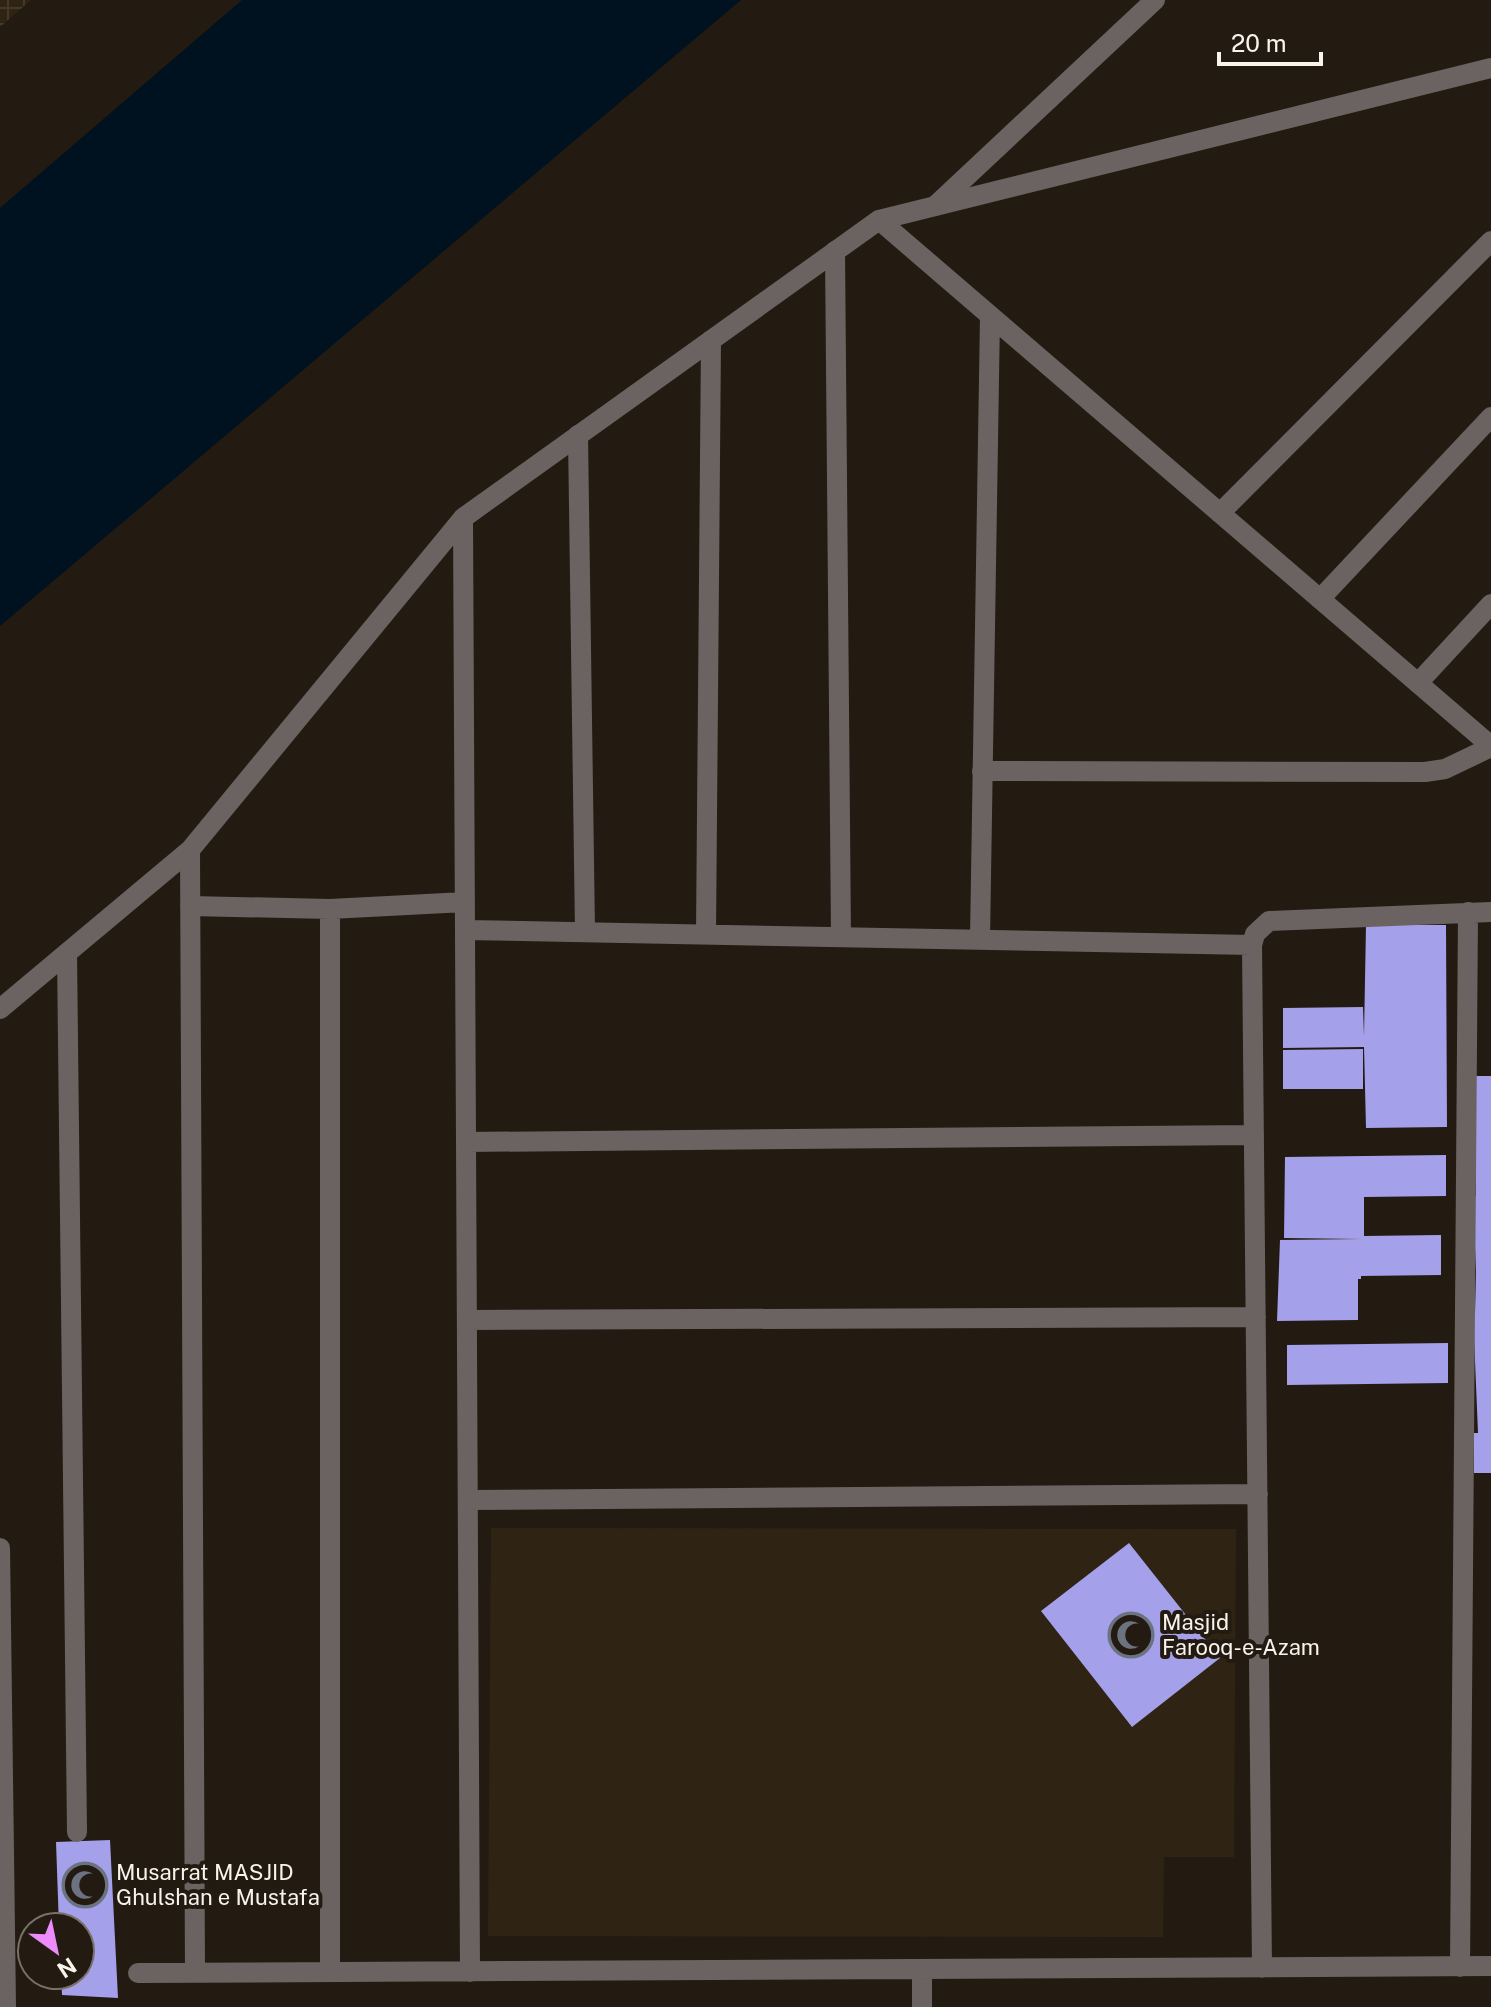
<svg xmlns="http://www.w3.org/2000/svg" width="1491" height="2007" font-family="'Public Sans',sans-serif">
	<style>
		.built { fill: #2f2414 }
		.industrial { fill: url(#industrial-grid) }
		.water { fill: #00111f }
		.building { fill: #a4a0e9 }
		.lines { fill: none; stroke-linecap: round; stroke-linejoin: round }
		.lane { stroke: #6b6362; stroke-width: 20 }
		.street { stroke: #6b6362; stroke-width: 20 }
		.labels { text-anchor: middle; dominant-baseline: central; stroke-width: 8; stroke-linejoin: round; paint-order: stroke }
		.poi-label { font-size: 22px; fill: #f8f3ec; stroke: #231b11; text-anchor: start }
	</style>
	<defs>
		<pattern id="industrial-grid" width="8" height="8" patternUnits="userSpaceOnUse" patternTransform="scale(2)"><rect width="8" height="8" fill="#2f2414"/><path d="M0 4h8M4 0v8" fill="none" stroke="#443a2b"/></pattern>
	</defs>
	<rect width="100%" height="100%" fill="#231b11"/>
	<path class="built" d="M 491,1528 L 1236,1529 L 1234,1857 L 1164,1857 L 1163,1937 L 488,1936 Z"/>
	<path class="industrial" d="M 0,0 L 31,0 L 0,27 Z"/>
	<path class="water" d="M 242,0 L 741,0 L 0,626 L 0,208 Z"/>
	<path class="building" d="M 1366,925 L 1446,925 L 1447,1127 L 1366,1128 L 1364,1047 L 1283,1048 L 1283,1008 L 1363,1007 L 1364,1036 Z
		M 1363,1049 L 1363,1089 L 1283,1089 L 1283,1050 Z
		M 1476,1076 L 1491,1076 L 1491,1473 L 1474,1473 L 1474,1433 L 1478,1433 L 1473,1313 L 1475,1313 L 1476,1272 L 1473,1196 L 1476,1196 Z
		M 1446,1155 L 1446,1196 L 1364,1197 L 1364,1236 L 1441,1235 L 1441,1275 L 1361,1276 L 1361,1279 L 1358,1279 L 1358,1320 L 1277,1321 L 1280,1240 L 1361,1239 L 1284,1238 L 1285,1157 Z
		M 1448,1343 L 1448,1383 L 1287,1385 L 1287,1345 Z
		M 1129,1543 L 1220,1658 L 1132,1727 L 1041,1611 Z
		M 110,1840 L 118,1998 L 62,1995 L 61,1975 L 80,1975 L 80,1927 L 59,1927 L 56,1842 Z"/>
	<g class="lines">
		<path class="lane" d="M 935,206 L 1155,0
			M 835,251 L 841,937
			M 578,435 L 585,932
			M 1220,513 L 1491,241
			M 1320,599 L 1491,417
			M 1418,683 L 1491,604
			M 982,771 L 1425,772 L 1445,769 L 1491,747"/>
		<path class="street" d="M 879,220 L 1491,746
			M 190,850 L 195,1973
			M 190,906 L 330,909 L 465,902
			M 465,930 L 1252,945
			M 706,934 L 711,340
			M 980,939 L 990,316
			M 67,953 L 77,1832
			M 0,1009 L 190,850 L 463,518
			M 466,1142 L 1254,1135
			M 467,1320 L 1256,1317
			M 468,1500 L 1258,1494
			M 0,1548 L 6,2007
			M 1460,1967 L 1468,912
			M 1262,1968 L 1252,945 L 1255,934 L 1269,921 L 1491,912
			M 922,1969 L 922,2007
			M 330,1972 L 330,909
			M 470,1972 L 463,518 L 879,220 L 1491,68
			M 138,1973 L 1491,1966"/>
	</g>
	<defs>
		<g id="mosque-ring" transform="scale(2.3)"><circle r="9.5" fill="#231b11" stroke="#6b7280" stroke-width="1.5"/><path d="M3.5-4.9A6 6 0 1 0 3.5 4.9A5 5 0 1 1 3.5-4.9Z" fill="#6b7280"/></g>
	</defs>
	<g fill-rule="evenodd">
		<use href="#mosque-ring" x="1131" y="1635"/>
		<use href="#mosque-ring" x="85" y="1885"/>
	</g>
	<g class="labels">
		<g class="poi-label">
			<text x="1162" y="1622">Masjid<tspan x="1162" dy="25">Farooq-e-Azam</tspan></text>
			<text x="116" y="1872">Musarrat MASJID<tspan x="116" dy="25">Ghulshan e Mustafa</tspan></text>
		</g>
	</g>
	<g transform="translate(56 1951) rotate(147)"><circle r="38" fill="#231b11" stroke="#787169" stroke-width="2"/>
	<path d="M0-6L14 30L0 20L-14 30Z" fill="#ec8cfa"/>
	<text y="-12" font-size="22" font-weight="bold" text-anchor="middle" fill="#f8f3ec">N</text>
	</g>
	<path d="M1219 52v12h102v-12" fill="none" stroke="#f8f3ec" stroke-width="4"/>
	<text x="1231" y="52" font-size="24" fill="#f8f3ec" stroke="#231b11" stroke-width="6" paint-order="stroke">20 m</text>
</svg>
